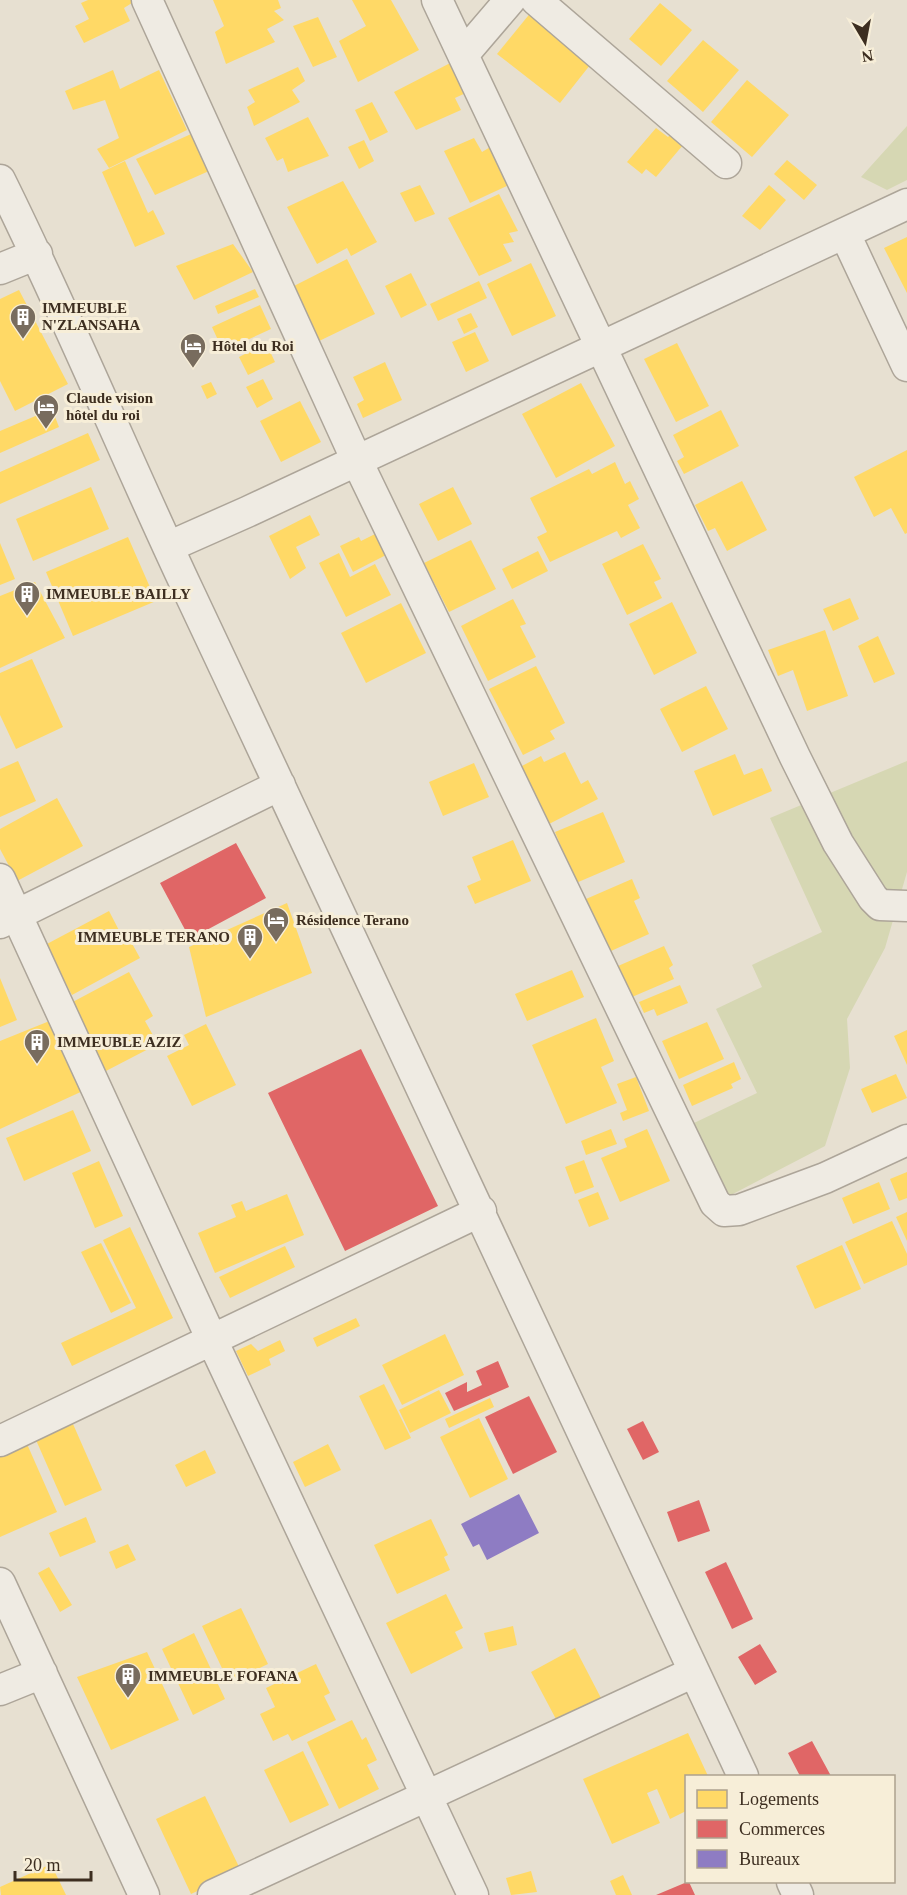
<svg xmlns="http://www.w3.org/2000/svg" width="907" height="1895" font-family="Georgia,serif">
	<style>
		.green { fill: #d6d7b3 }
		.homes { fill: #ffd966 }
		.shops { fill: #e06666 }
		.offices { fill: #8e7cc3 }
		.lines { fill: none; stroke-linecap: round; stroke-linejoin: round }
		.minor-casing { stroke: #ada599; stroke-width: 33 }
		.minor { stroke: #efebe3; stroke-width: 30 }
		.labels { text-anchor: middle; dominant-baseline: central; stroke-width: 6; stroke-linejoin: round; paint-order: stroke }
		.poi-label { font-size: 15px; font-weight: bold; fill: #3d2e20; stroke: #f7eed8; text-anchor: start }
	</style>
	<rect width="100%" height="100%" fill="#e7e0d1"/>
	<path class="green" d="M 907,126 L 907,180 L 887,190 L 861,177 Z
		M 907,761 L 907,872 L 885,948 L 847,1019 L 850,1068 L 825,1146 L 729,1196 L 694,1123 L 757,1093 L 716,1009 L 762,987 L 752,965 L 822,932 L 770,818 Z"/>
	<path class="homes" d="M 88,0 L 134,0 L 135,1 L 124,8 L 130,21 L 84,43 L 75,26 L 89,19 L 81,3 Z
		M 213,0 L 278,0 L 281,8 L 274,11 L 284,20 L 267,29 L 275,42 L 226,64 L 215,32 L 224,26 Z
		M 352,0 L 391,0 L 419,50 L 358,82 L 339,41 L 366,26 Z
		M 660,3 L 692,30 L 661,66 L 629,39 Z
		M 532,11 L 594,60 L 560,103 L 497,54 Z
		M 318,17 L 337,57 L 313,67 L 293,26 Z
		M 703,40 L 739,70 L 703,112 L 667,81 Z
		M 458,59 L 472,90 L 455,98 L 461,110 L 416,130 L 394,92 Z
		M 298,67 L 305,81 L 292,90 L 300,102 L 254,126 L 247,107 L 255,102 L 248,90 Z
		M 113,70 L 120,89 L 159,70 L 187,130 L 109,168 L 97,149 L 119,138 L 105,100 L 73,110 L 65,91 Z
		M 747,80 L 789,115 L 752,157 L 711,122 Z
		M 372,102 L 388,132 L 370,141 L 355,110 Z
		M 308,117 L 329,156 L 288,172 L 283,158 L 277,161 L 265,138 Z
		M 656,128 L 668,137 L 671,134 L 683,145 L 656,177 L 646,169 L 642,174 L 627,162 Z
		M 191,134 L 209,171 L 155,195 L 136,159 Z
		M 474,138 L 482,152 L 492,146 L 509,185 L 470,203 L 444,151 Z
		M 364,140 L 374,161 L 359,169 L 348,147 Z
		M 787,160 L 817,185 L 804,200 L 774,174 Z
		M 125,161 L 148,213 L 153,210 L 165,234 L 135,247 L 102,172 Z
		M 343,181 L 377,242 L 351,256 L 347,248 L 317,264 L 287,207 Z
		M 420,185 L 435,214 L 415,222 L 400,193 Z
		M 769,185 L 786,200 L 760,230 L 742,216 Z
		M 499,194 L 518,231 L 509,233 L 514,242 L 503,244 L 512,261 L 479,276 L 448,218 Z
		M 907,237 L 907,293 L 884,248 Z
		M 233,244 L 253,272 L 194,300 L 176,266 Z
		M 347,259 L 375,314 L 315,343 L 288,289 Z
		M 531,263 L 556,316 L 512,336 L 487,284 Z
		M 411,273 L 427,305 L 401,318 L 385,286 Z
		M 479,281 L 487,298 L 438,321 L 430,304 Z
		M 255,289 L 259,297 L 218,314 L 215,306 Z
		M 19,290 L 68,384 L 15,411 L 0,381 L 0,299 Z
		M 260,305 L 271,329 L 223,351 L 212,327 Z
		M 471,313 L 478,327 L 464,334 L 457,319 Z
		M 475,332 L 489,361 L 466,372 L 452,342 Z
		M 266,343 L 275,362 L 248,375 L 239,357 Z
		M 677,343 L 709,406 L 676,422 L 644,359 Z
		M 385,362 L 402,400 L 363,418 L 357,404 L 364,400 L 353,377 Z
		M 263,379 L 273,399 L 257,408 L 246,387 Z
		M 211,382 L 217,394 L 207,399 L 201,386 Z
		M 581,383 L 615,446 L 556,478 L 522,414 Z
		M 300,401 L 321,442 L 281,462 L 260,421 Z
		M 52,409 L 59,427 L 0,453 L 0,431 Z
		M 721,410 L 739,446 L 684,474 L 677,461 L 684,457 L 673,435 Z
		M 88,433 L 100,460 L 0,504 L 0,472 Z
		M 907,450 L 907,533 L 905,534 L 891,508 L 874,517 L 854,477 Z
		M 615,462 L 625,484 L 630,481 L 639,499 L 628,505 L 640,528 L 621,538 L 617,531 L 550,562 L 537,537 L 547,532 L 530,498 L 589,469 L 592,474 Z
		M 742,481 L 767,530 L 727,551 L 715,528 L 708,531 L 695,505 Z
		M 91,487 L 109,529 L 33,561 L 16,519 Z
		M 453,487 L 472,524 L 438,541 L 419,504 Z
		M 310,515 L 320,535 L 296,547 L 306,568 L 290,579 L 269,536 Z
		M 375,534 L 386,555 L 353,572 L 340,546 L 359,537 L 361,541 Z
		M 128,537 L 156,601 L 73,636 L 46,572 Z
		M 471,540 L 496,589 L 449,612 L 424,563 Z
		M 0,543 L 15,579 L 0,585 Z
		M 643,544 L 661,579 L 654,582 L 662,598 L 627,615 L 602,564 Z
		M 538,551 L 548,571 L 512,589 L 502,569 Z
		M 339,553 L 350,577 L 375,564 L 391,595 L 346,617 L 319,563 Z
		M 35,582 L 65,638 L 0,668 L 0,596 Z
		M 850,598 L 859,619 L 833,631 L 823,609 Z
		M 513,599 L 526,624 L 520,626 L 536,657 L 488,681 L 461,626 Z
		M 672,602 L 697,653 L 654,675 L 629,624 Z
		M 401,603 L 426,653 L 366,683 L 341,633 Z
		M 825,630 L 848,696 L 807,711 L 793,670 L 778,676 L 768,650 Z
		M 878,636 L 895,674 L 874,683 L 858,646 Z
		M 32,659 L 63,727 L 16,749 L 0,715 L 0,673 Z
		M 536,666 L 565,723 L 550,731 L 555,739 L 523,755 L 489,689 Z
		M 706,686 L 728,729 L 682,752 L 660,709 Z
		M 565,752 L 581,784 L 588,780 L 598,799 L 549,824 L 520,767 L 541,756 L 544,762 Z
		M 735,754 L 744,775 L 762,768 L 772,791 L 713,816 L 694,771 Z
		M 18,761 L 36,801 L 0,817 L 0,769 Z
		M 474,763 L 489,797 L 443,816 L 429,782 Z
		M 57,798 L 83,846 L 17,881 L 0,849 L 0,829 Z
		M 603,812 L 625,862 L 576,883 L 555,832 Z
		M 513,840 L 531,881 L 475,904 L 467,886 L 481,880 L 472,857 Z
		M 632,879 L 640,898 L 634,901 L 649,934 L 602,955 L 579,902 Z
		M 287,903 L 312,973 L 206,1017 L 189,947 Z
		M 109,911 L 124,940 L 129,938 L 140,958 L 72,995 L 45,945 Z
		M 664,946 L 673,965 L 669,968 L 674,979 L 632,997 L 618,966 Z
		M 572,970 L 584,997 L 527,1021 L 515,994 Z
		M 129,972 L 153,1016 L 145,1021 L 158,1044 L 104,1072 L 67,1005 Z
		M 0,978 L 17,1020 L 0,1027 Z
		M 680,985 L 688,1003 L 657,1016 L 654,1009 L 644,1013 L 639,1002 Z
		M 596,1018 L 614,1061 L 601,1067 L 617,1103 L 566,1124 L 532,1045 Z
		M 52,1020 L 85,1090 L 0,1129 L 0,1041 Z
		M 707,1022 L 724,1059 L 679,1079 L 662,1041 Z
		M 206,1024 L 236,1085 L 192,1106 L 167,1056 L 189,1045 L 184,1035 Z
		M 907,1030 L 907,1065 L 894,1036 Z
		M 734,1062 L 741,1079 L 731,1084 L 733,1088 L 692,1106 L 683,1085 Z
		M 896,1074 L 907,1098 L 872,1113 L 861,1089 Z
		M 636,1077 L 649,1111 L 623,1121 L 620,1113 L 627,1110 L 617,1084 Z
		M 73,1110 L 91,1151 L 24,1181 L 6,1138 Z
		M 611,1129 L 617,1144 L 586,1155 L 581,1141 Z
		M 647,1129 L 670,1181 L 620,1202 L 601,1158 L 627,1147 L 624,1139 Z
		M 584,1160 L 594,1187 L 575,1194 L 565,1167 Z
		M 99,1161 L 123,1216 L 95,1228 L 72,1173 Z
		M 907,1172 L 907,1198 L 899,1201 L 890,1179 Z
		M 879,1182 L 890,1209 L 853,1224 L 842,1198 Z
		M 598,1192 L 609,1219 L 589,1227 L 578,1200 Z
		M 287,1194 L 304,1235 L 215,1273 L 198,1233 L 236,1217 L 231,1205 L 242,1201 L 246,1211 Z
		M 907,1212 L 907,1241 L 896,1217 Z
		M 892,1221 L 907,1254 L 907,1265 L 864,1284 L 845,1242 Z
		M 130,1227 L 173,1318 L 72,1366 L 61,1343 L 136,1308 L 103,1240 Z
		M 101,1243 L 131,1303 L 111,1313 L 81,1252 Z
		M 842,1245 L 861,1289 L 815,1309 L 796,1266 Z
		M 285,1246 L 295,1267 L 230,1298 L 219,1277 Z
		M 356,1318 L 360,1326 L 317,1347 L 313,1338 Z
		M 445,1334 L 464,1375 L 402,1405 L 382,1365 Z
		M 280,1340 L 285,1351 L 269,1359 L 271,1365 L 248,1376 L 236,1351 L 251,1344 L 258,1351 Z
		M 384,1384 L 411,1438 L 385,1450 L 359,1396 Z
		M 439,1390 L 451,1413 L 410,1433 L 399,1410 Z
		M 490,1398 L 494,1407 L 449,1428 L 445,1419 Z
		M 479,1418 L 508,1479 L 470,1498 L 440,1437 Z
		M 73,1424 L 102,1490 L 65,1506 L 36,1440 Z
		M 27,1444 L 57,1512 L 0,1537 L 0,1455 Z
		M 328,1444 L 341,1470 L 305,1487 L 293,1462 Z
		M 205,1450 L 216,1473 L 186,1487 L 175,1465 Z
		M 86,1517 L 96,1542 L 60,1557 L 49,1533 Z
		M 431,1519 L 448,1555 L 444,1557 L 450,1570 L 397,1594 L 374,1545 Z
		M 128,1544 L 136,1560 L 116,1569 L 109,1552 Z
		M 49,1567 L 72,1605 L 60,1612 L 38,1573 Z
		M 446,1594 L 463,1628 L 455,1632 L 463,1648 L 411,1674 L 386,1623 Z
		M 241,1608 L 268,1664 L 229,1683 L 202,1626 Z
		M 513,1626 L 517,1645 L 489,1652 L 484,1633 Z
		M 194,1633 L 225,1699 L 193,1715 L 162,1649 Z
		M 575,1648 L 601,1698 L 557,1721 L 531,1672 Z
		M 147,1652 L 179,1720 L 111,1750 L 77,1677 Z
		M 316,1664 L 330,1693 L 324,1696 L 336,1720 L 292,1741 L 288,1734 L 273,1741 L 260,1714 L 275,1707 L 266,1688 Z
		M 352,1720 L 362,1740 L 366,1737 L 377,1760 L 367,1765 L 379,1789 L 339,1809 L 307,1742 Z
		M 688,1733 L 708,1776 L 686,1776 L 686,1811 L 670,1819 L 657,1789 L 647,1793 L 660,1823 L 612,1844 L 583,1779 Z
		M 303,1751 L 329,1805 L 290,1823 L 264,1770 Z
		M 205,1796 L 241,1871 L 191,1894 L 156,1819 Z
		M 51,1864 L 66,1895 L 1,1895 L 0,1887 Z
		M 531,1871 L 537,1892 L 511,1895 L 506,1878 Z
		M 623,1875 L 632,1895 L 616,1895 L 610,1881 Z"/>
	<path class="shops" d="M 236,843 L 266,898 L 190,939 L 160,883 Z
		M 361,1049 L 438,1206 L 345,1251 L 268,1093 Z
		M 498,1361 L 509,1387 L 454,1411 L 445,1393 L 467,1382 L 467,1392 L 482,1385 L 476,1371 Z
		M 529,1396 L 557,1452 L 513,1474 L 485,1417 Z
		M 643,1421 L 659,1452 L 643,1460 L 627,1429 Z
		M 699,1500 L 710,1531 L 678,1542 L 667,1512 Z
		M 726,1562 L 753,1619 L 732,1629 L 705,1572 Z
		M 760,1644 L 777,1672 L 755,1685 L 738,1657 Z
		M 812,1741 L 831,1776 L 800,1776 L 788,1753 Z
		M 689,1882 L 695,1895 L 656,1895 L 687,1882 Z"/>
	<path class="offices" d="M 519,1494 L 539,1533 L 487,1560 L 479,1544 L 473,1547 L 461,1524 Z"/>
	<g class="lines">
		<g class="minor-casing">
			<path id="minor" d="M 147,0 L 357,461 L 715,1203 L 724,1211 L 739,1210 L 825,1178 L 907,1140
				M 437,0 L 795,757 L 838,843 L 873,898 L 880,905 L 907,906
				M 536,0 L 726,163
				M 463,55 L 510,0
				M 0,180 C 67,315 124,454 188,590 C 374,985 558,1381 743,1776
				M 845,234 L 907,366
				M 0,269 L 37,254
				M 168,547 L 247,512 L 907,204
				M 0,879 L 212,1340 L 473,1895
				M 0,923 L 280,785
				M 0,1441 L 481,1211
				M 0,1583 L 144,1895
				M 0,1690 L 42,1673
				M 792,1882 L 798,1895
				M 213,1895 L 694,1672"/>
		</g>
		<use href="#minor" class="minor"/>
	</g>
	<defs>
		<g id="building-pin" transform="scale(1.35)"><path d="M0 17L-7.5 6A9.5 9.5 0 1 1 7.5 6Z" fill="#786c5e" stroke="#f7eed8"/><path d="M-4-6H4V6H1V3H-1V6H-4ZM-2.5-4.3h1.7v1.8h-1.7ZM.8-4.3h1.7v1.8H.8ZM-2.5-1h1.7V.8h-1.7ZM.8-1h1.7V.8H.8Z" fill="#fff"/></g>
		<g id="hotel-pin" transform="scale(1.35)"><path d="M0 17L-7.5 6A9.5 9.5 0 1 1 7.5 6Z" fill="#786c5e" stroke="#f7eed8"/><path d="M-6-4.5h1.5V1H6V5H4.5V3h-9V5H-6ZM-4 0a1.8 1.8 0 1 1 3.6 0ZM.5 0V-2.5h3Q6-2.5 6 0Z" fill="#fff"/></g>
	</defs>
	<g fill-rule="evenodd">
		<use href="#building-pin" x="23" y="317"/>
		<use href="#hotel-pin" x="193" y="346"/>
		<use href="#hotel-pin" x="46" y="407"/>
		<use href="#building-pin" x="27" y="594"/>
		<use href="#hotel-pin" x="276" y="920"/>
		<use href="#building-pin" x="250" y="937"/>
		<use href="#building-pin" x="37" y="1042"/>
		<use href="#building-pin" x="128" y="1676"/>
	</g>
	<g class="labels">
		<g class="poi-label">
			<text x="42" y="308">IMMEUBLE<tspan x="42" dy="17">N'ZLANSAHA</tspan></text>
			<text x="212" y="346">Hôtel du Roi</text>
			<text x="66" y="398">Claude vision<tspan x="66" dy="17">hôtel du roi</tspan></text>
			<text x="46" y="594">IMMEUBLE BAILLY</text>
			<text x="296" y="920">Résidence Terano</text>
			<text x="230" y="937" text-anchor="end">IMMEUBLE TERANO</text>
			<text x="57" y="1042">IMMEUBLE AZIZ</text>
			<text x="148" y="1676">IMMEUBLE FOFANA</text>
		</g>
	</g>
	<rect x="685" y="1775" width="210" height="108" fill="#f7eed8" stroke="#ada18e" stroke-width="1.5"/>
	<rect x="697" y="1790" width="30" height="18" fill="#ffd966" stroke="#ada18e" stroke-width="1.5"/>
	<text x="739" y="1805" font-size="18" fill="#3d2e20">Logements</text>
	<rect x="697" y="1820" width="30" height="18" fill="#e06666" stroke="#ada18e" stroke-width="1.5"/>
	<text x="739" y="1835" font-size="18" fill="#3d2e20">Commerces</text>
	<rect x="697" y="1850" width="30" height="18" fill="#8e7cc3" stroke="#ada18e" stroke-width="1.5"/>
	<text x="739" y="1865" font-size="18" fill="#3d2e20">Bureaux</text>
	<g transform="translate(865 42) rotate(170)" stroke="#f7eed8" stroke-width="4.5" paint-order="stroke">
	<path d="M0-4.5L10 22L0 15L-10 22Z" fill="#3d2e20"/>
	<text y="-9" font-size="16" font-weight="bold" text-anchor="middle" fill="#3d2e20">N</text>
	</g>
	<path d="M15 1871v9h76v-9" fill="none" stroke="#3d2e20" stroke-width="3"/>
	<text x="24" y="1871" font-size="18" fill="#3d2e20" stroke="#f7eed8" stroke-width="4.5" paint-order="stroke">20 m</text>
</svg>
